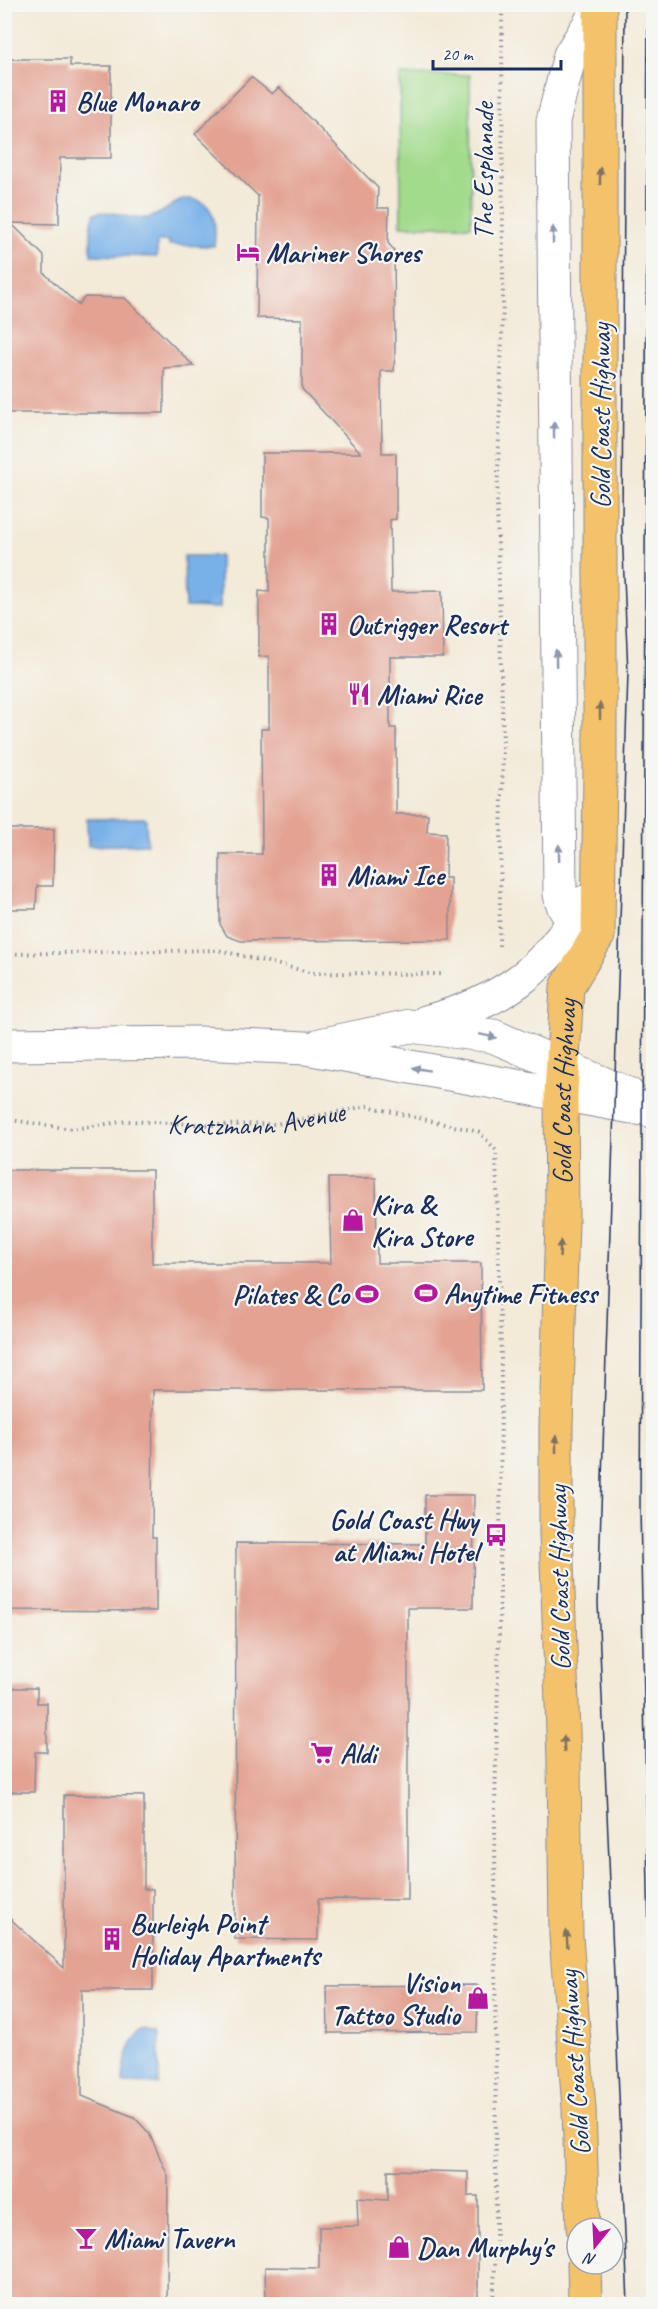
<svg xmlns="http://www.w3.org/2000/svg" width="658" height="2309" font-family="Caveat,sans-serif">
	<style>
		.green { fill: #a3db8d; stroke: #5f8576; stroke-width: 1.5 }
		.water { fill: #78b1e8; stroke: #4a70a3; stroke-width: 1.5 }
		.building { fill: #e3a292 }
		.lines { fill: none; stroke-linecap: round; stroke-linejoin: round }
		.minor-casing { stroke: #878c9b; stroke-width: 35 }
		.highway-casing { stroke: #878c9b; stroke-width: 35 }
		.path { stroke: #878c9b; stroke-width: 4; stroke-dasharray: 1.5 4.5; stroke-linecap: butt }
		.minor { stroke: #fff; stroke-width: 33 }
		.highway { stroke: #f4c26a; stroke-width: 33 }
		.tram { stroke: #1b2f5e; stroke-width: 1.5 }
		.oneway { fill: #7d7163 }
		.oneway2 { fill: #8d97ae }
		.labels { text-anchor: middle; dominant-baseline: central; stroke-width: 4.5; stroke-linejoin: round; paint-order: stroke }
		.poi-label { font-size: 28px; font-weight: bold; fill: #1b2f5e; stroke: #f6f6f2; text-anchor: start }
		.street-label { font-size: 28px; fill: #1b2f5e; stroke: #f6f6f2 }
	</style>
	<rect width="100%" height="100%" fill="#f6f6f2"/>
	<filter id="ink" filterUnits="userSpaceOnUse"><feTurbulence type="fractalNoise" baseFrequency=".0167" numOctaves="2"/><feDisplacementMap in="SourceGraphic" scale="12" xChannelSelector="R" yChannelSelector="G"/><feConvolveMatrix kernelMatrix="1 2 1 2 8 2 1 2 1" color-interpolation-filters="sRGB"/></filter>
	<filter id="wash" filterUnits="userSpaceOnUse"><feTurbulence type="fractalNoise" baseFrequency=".008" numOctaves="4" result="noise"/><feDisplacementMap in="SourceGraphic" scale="24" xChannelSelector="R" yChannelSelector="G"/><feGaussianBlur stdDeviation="1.35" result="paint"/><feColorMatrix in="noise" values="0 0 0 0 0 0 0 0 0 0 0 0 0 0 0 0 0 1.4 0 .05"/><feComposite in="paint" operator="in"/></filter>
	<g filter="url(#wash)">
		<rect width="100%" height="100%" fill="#f3ead8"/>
		<path class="green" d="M 400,75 L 470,75 L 471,226 L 401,226 Z"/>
		<path class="water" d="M 185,199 C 215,198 217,222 214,246 L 169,245 L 169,241 L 157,241 L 157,257 L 91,255 L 91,225 L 95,213 C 113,209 130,221 147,218 C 161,216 171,203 185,199 Z
			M 184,556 L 220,556 L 220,608 L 185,607 Z
			M 146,818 L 147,844 L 88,846 L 87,819 Z
			M 144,2029 L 159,2033 L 159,2084 L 123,2083 C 123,2066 129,2038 144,2029 Z"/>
		<g id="blocks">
			<path class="building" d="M 4,59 L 70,59 L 70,66 L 111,66 L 111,158 L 60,158 L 59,224 L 11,223 L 44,256 L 44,273 L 78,305 L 85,297 L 125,298 L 194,366 L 164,368 L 164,413 L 4,413 Z
				M 251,77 L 272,94 L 279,87 L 378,188 L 377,208 L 389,208 L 388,243 L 394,250 L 395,351 L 394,371 L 381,371 L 382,453 L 396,453 L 396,519 L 390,520 L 391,592 L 442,591 L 443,657 L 390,657 L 390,728 L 396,728 L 396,814 L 428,814 L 427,832 L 446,833 L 445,878 L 450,878 L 450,940 L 241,941 L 227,936 L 220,924 L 220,854 L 262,854 L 261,729 L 269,729 L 269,656 L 259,657 L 259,591 L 269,592 L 269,518 L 262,517 L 262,453 L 361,453 L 302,389 L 302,319 L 257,318 L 258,196 L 195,134 Z
				M 4,829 L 54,829 L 53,886 L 37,886 L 36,909 L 4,909 Z
				M 4,1170 L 152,1170 L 152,1263 L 331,1263 L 329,1178 L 376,1178 L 377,1263 L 481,1263 L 482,1390 L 153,1390 L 152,1537 L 156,1537 L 156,1611 L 4,1610 Z
				M 425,1495 L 474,1495 L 473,1608 L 408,1608 L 408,1900 L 318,1899 L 318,1940 L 235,1939 L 236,1543 L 425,1544 Z
				M 4,1688 L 37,1688 L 37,1703 L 47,1703 L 47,1752 L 35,1752 L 34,1792 L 4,1792 Z
				M 64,1795 L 144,1796 L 144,1889 L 153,1889 L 153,1990 L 82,1990 L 82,2096 L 134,2117 L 149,2133 L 168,2176 L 167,2304 L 4,2304 L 4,1913 L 64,1968 Z
				M 478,1985 L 477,2032 L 328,2033 L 327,1986 Z
				M 388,2170 L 468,2172 L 468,2196 L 478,2196 L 478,2304 L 266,2304 L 265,2267 L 319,2268 L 319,2227 L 358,2226 L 357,2198 L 388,2200 Z"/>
		</g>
	</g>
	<g filter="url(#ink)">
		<use href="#blocks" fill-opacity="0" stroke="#878c9b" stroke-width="1.5"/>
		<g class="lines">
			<g class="minor-casing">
				<path id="minor" d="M 598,935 C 580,924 563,917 560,894 L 553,121 L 570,55 L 600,7
					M 426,1022 C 502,1002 546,971 585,902
					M 4,1045 L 199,1043 L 306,1048 L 654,1111
					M 320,1045 L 410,1026 L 493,1036 L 628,1094"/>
			</g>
			<g class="highway-casing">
				<g id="highway">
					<path id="s2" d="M 583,2228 L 579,2109 L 566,1936 L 564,1761 L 556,1533 L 556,1426 L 562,1221 L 561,1094 L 567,987 L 598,935 L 600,769 L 600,4"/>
					<path d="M 584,2264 L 585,2304"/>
				</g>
			</g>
			<g class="path">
				<path d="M 499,946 L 503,746 L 497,505 L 503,302 L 502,4"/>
				<path d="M 4,954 L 218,950 L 313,973 L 445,974"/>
				<path id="s1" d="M 4,1119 L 72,1129 L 128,1121 L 216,1125 L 276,1124 L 367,1106 L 479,1132 L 496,1150 L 501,1356 L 500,1588 L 495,1809 L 496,2246 L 493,2304"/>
			</g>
			<use href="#minor" class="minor"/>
			<use href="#highway" class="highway"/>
			<path class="tram" d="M 625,4 L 622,529 L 628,673 L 598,1603 L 628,2304
				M 648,4 L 640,1510 L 654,2170"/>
		</g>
		<defs><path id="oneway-solid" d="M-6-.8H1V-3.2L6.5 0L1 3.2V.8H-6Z" transform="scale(1.5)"/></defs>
		<g class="oneway">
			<use href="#oneway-solid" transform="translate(600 176) rotate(-90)"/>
			<use href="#oneway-solid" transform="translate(600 711) rotate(-90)"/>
			<use href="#oneway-solid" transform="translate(560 1249) rotate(-87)"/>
			<use href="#oneway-solid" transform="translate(556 1444) rotate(-90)"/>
			<use href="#oneway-solid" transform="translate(564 1744) rotate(-92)"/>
			<use href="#oneway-solid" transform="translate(567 1939) rotate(-93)"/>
		</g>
		<g class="oneway2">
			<use href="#oneway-solid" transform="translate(553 235) rotate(-90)"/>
			<use href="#oneway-solid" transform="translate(554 430) rotate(-90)"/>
			<use href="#oneway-solid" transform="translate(556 658) rotate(-91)"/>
			<use href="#oneway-solid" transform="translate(559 853) rotate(-91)"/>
			<use href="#oneway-solid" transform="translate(488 1036) rotate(12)"/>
			<use href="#oneway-solid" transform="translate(421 1069) rotate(-170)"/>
		</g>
	</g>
	<defs>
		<g id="building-bare" transform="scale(1.8)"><path d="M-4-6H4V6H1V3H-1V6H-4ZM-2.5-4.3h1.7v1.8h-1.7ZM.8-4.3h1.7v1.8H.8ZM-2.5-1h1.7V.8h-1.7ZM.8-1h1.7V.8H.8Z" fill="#b5179e" stroke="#f6f6f2" stroke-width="2.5" paint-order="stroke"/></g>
		<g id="hotel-bare" transform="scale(1.8)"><path d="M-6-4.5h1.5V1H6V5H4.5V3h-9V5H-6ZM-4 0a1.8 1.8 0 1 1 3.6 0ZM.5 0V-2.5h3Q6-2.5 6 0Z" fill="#b5179e" stroke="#f6f6f2" stroke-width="2.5" paint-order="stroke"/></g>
		<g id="restaurant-bare" transform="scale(1.8)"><path d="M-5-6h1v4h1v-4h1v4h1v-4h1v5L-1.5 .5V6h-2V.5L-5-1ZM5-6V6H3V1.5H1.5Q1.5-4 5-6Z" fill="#b5179e" stroke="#f6f6f2" stroke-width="2.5" paint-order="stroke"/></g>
		<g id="shop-bare" transform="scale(1.8)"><path d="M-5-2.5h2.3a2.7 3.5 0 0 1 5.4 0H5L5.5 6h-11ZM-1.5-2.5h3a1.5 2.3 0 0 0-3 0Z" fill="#b5179e" stroke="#f6f6f2" stroke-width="2.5" paint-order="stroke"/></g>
		<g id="stadium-bare" transform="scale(1.8)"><path d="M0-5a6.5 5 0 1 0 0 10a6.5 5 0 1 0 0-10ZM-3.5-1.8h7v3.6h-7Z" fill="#b5179e" stroke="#f6f6f2" stroke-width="2.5" paint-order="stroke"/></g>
		<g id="bus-bare" transform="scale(1.8)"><path d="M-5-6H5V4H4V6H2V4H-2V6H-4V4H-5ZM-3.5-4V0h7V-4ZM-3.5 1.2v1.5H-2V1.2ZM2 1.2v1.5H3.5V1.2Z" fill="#b5179e" stroke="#f6f6f2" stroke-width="2.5" paint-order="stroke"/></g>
		<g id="supermarket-bare" transform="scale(1.8)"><path d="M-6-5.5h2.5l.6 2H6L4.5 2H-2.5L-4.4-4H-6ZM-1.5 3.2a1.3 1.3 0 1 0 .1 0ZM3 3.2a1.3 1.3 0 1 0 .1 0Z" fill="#b5179e" stroke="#f6f6f2" stroke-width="2.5" paint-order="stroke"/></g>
		<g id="bar-bare" transform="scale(1.8)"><path d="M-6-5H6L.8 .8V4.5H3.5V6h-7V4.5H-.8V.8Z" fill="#b5179e" stroke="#f6f6f2" stroke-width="2.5" paint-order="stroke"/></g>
	</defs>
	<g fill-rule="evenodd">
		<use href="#building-bare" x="58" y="101"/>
		<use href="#hotel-bare" x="248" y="252"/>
		<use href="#building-bare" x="329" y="624"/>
		<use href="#restaurant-bare" x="359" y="694"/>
		<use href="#building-bare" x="329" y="875"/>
		<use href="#shop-bare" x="353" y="1220"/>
		<use href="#stadium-bare" x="426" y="1293"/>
		<use href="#stadium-bare" x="367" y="1294"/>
		<use href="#bus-bare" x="496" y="1535"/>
		<use href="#supermarket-bare" x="322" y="1753"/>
		<use href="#building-bare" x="112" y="1939"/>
		<use href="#shop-bare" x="478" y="1998"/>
		<use href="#bar-bare" x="86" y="2238"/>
		<use href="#shop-bare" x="399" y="2247"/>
	</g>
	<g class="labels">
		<g class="poi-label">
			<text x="76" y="101">Blue Monaro</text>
			<text x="266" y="252">Mariner Shores</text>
			<text x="347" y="624">Outrigger Resort</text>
			<text x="377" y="694">Miami Rice</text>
			<text x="347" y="875">Miami Ice</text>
			<text x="371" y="1204">Kira &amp;<tspan x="371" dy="32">Kira Store</tspan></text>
			<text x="444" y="1293">Anytime Fitness</text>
			<text x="349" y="1294" text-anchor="end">Pilates &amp; Co</text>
			<text x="478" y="1519" text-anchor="end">Gold Coast Hwy<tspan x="478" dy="32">at Miami Hotel</tspan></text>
			<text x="340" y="1753">Aldi</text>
			<text x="130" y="1923">Burleigh Point<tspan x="130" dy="32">Holiday Apartments</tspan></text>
			<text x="460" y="1982" text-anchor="end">Vision<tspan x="460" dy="32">Tattoo Studio</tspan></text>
			<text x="104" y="2238">Miami Tavern</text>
			<text x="417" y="2247">Dan Murphy's</text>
		</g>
		<g class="street-label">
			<text transform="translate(483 171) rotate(-90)">The Esplanade</text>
			<text transform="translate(600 416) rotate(-90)">Gold Coast Highway</text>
			<text stroke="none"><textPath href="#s2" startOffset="1137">Gold Coast Highway</textPath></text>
			<text stroke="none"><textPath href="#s1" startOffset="254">Kratzmann Avenue</textPath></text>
			<text transform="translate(559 1578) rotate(-91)">Gold Coast Highway</text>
			<text transform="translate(574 2063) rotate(-94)">Gold Coast Highway</text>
		</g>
	</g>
	<rect width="658" height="2309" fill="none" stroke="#f6f6f2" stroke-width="24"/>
	<g transform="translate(595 2246) rotate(198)"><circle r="28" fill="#f6f6f2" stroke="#9ea6b7" stroke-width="1.5"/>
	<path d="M0-4.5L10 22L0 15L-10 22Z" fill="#b5179e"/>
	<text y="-9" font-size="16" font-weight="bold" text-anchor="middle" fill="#1b2f5e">N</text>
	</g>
	<path d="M433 60v9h128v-9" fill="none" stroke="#1b2f5e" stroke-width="3"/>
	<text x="442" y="60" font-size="18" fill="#1b2f5e" stroke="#f6f6f2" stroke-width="4.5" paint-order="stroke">20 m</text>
</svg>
